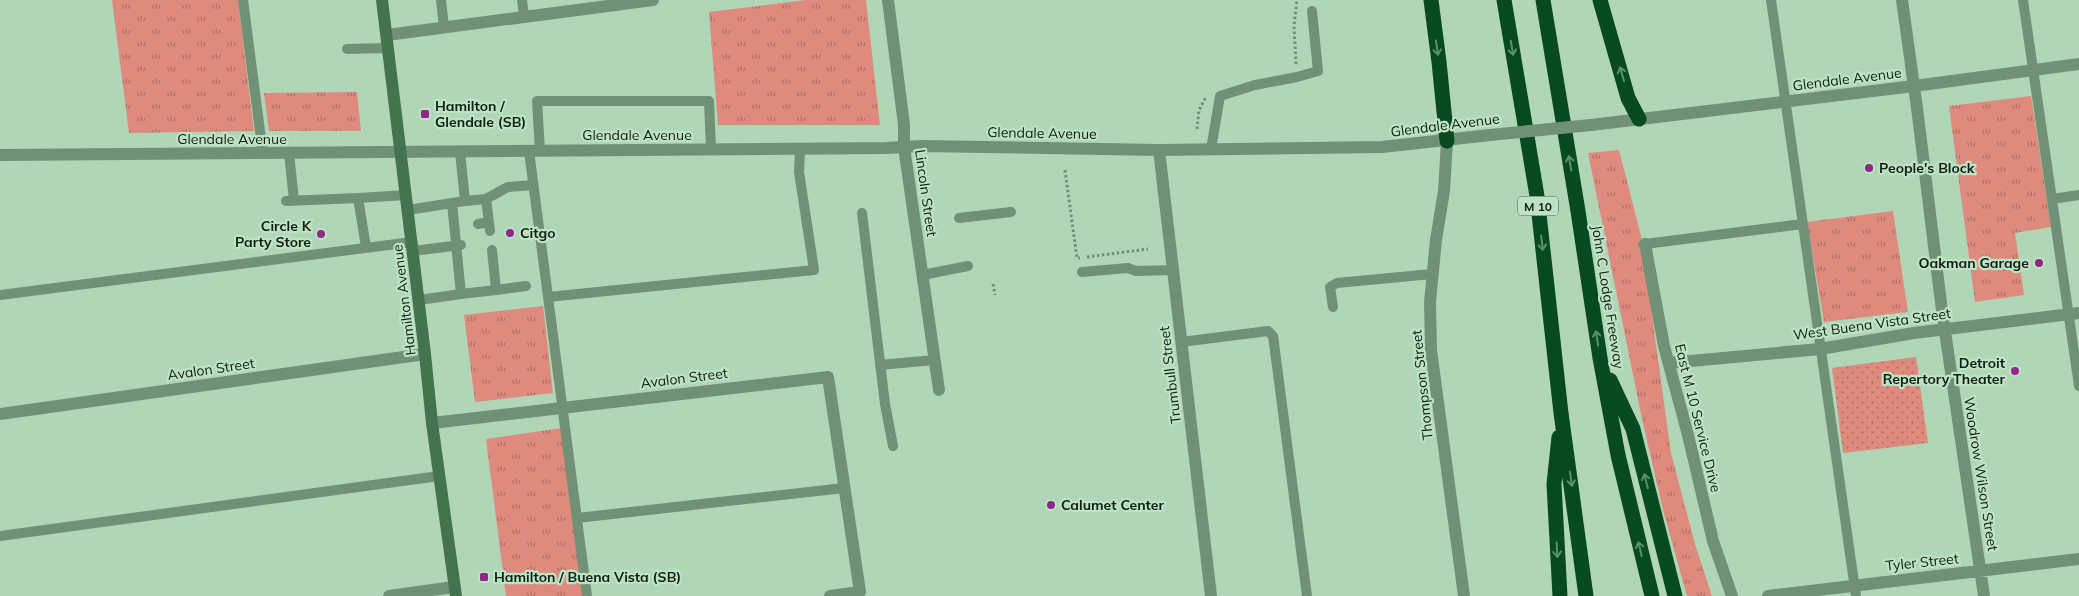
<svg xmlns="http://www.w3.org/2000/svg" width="2079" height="596" font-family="Mulish,sans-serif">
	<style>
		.grass { fill: url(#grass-tufts) }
		.garden { fill: url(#garden-dots) }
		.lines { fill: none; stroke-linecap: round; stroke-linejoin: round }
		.path { stroke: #728e77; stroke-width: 3; stroke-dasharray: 2.5 2.5; stroke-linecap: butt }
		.service { stroke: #719176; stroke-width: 10 }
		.minor { stroke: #719176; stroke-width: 12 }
		.tertiary { stroke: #719176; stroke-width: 12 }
		.secondary { stroke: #43744e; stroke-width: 12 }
		.motorway { stroke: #074a20; stroke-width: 15 }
		.tertiary-bridge { stroke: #719176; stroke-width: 12 }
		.oneway { stroke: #598f6a }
		.poi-dot { fill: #8f268b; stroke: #bee3c4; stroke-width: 2 }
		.labels { text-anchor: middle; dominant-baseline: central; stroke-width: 4.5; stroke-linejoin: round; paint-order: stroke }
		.shield { fill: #bee3c4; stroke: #445948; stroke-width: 1 }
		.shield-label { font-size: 12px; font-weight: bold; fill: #101e13 }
		.street-label { font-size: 14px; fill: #101e13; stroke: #bee3c4 }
		.poi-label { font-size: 14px; font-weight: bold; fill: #101e13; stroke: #bee3c4; text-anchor: start }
	</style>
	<defs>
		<pattern id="grass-tufts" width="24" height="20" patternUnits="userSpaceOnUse" patternTransform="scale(1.25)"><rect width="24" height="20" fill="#de8b7d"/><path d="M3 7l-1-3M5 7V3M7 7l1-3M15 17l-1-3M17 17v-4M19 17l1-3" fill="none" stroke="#b37165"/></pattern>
		<pattern id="garden-dots" width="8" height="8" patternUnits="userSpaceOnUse" patternTransform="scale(1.25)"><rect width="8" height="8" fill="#de8b7d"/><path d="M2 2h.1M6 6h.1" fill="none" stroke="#b37165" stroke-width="1.8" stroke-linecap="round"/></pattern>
	</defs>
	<rect width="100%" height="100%" fill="#b1d6b7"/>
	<path class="grass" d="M 112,0 L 238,0 L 254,131 L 129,133 Z
		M 806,0 L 866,0 L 880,125 L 718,125 L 709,12 Z
		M 357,92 L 361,131 L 269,131 L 264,93 Z
		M 2031,96 L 2051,227 L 2015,233 L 2024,295 L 1975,302 L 1949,106 Z
		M 1619,150 L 1641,236 L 1671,453 L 1695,544 L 1712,596 L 1687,596 L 1663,510 L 1642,419 L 1588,153 Z
		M 1893,211 L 1908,312 L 1824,322 L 1807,222 Z
		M 543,306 L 553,393 L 475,402 L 464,315 Z
		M 562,428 L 583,596 L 506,596 L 486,439 Z"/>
	<path class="garden" d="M 1916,357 L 1928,443 L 1843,453 L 1832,368 Z"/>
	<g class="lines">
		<path class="path" d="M 1296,64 L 1294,26 L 1297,0
			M 1197,129 L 1199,110 L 1206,97
			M 1065,170 L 1077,258 L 1080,258
			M 1087,257 L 1148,249
			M 993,284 L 995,295"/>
		<path class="service" d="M 243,0 L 263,154
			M 441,0 L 444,27
			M 522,0 L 524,16
			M 1771,0 L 1856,596
			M 2023,0 L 2079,386
			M 347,49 L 388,48
			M 1211,149 L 1220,96 L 1255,85 L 1297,77 L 1318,71 L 1312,11
			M 529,151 L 587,596
			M 540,151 L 537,101 L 709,101 L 711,150
			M 460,152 L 465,201 L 486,199 L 508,187 L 533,185
			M 289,153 L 294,200
			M 358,198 L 406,195
			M 486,199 L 490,231
			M 2052,199 L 2079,195
			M 286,201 L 358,198 L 366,247
			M 465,201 L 452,203 L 461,294 L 496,290 L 492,250
			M 408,210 L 452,203
			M 862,213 L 885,404 L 893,446
			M 959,218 L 1011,212
			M 478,224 L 489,222
			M 1645,244 L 1803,224
			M 413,251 L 461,245
			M 1082,272 L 1128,268 L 1136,271 L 1173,270
			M 922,275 L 968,266
			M 496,290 L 526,286
			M 0,295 L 412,242
			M 548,297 L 814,270 L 799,172 L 800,149
			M 419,300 L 461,294
			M 1333,307 L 1330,287 L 1337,283 L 1432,274
			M 1181,342 L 1268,331 L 1273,336 L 1307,596
			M 880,365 L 934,360
			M 577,518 L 844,488
			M 0,536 L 439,476"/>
		<path class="minor" d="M 888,0 L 904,125 L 904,147 L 939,390
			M 1902,0 L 1917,108 L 1942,311 L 1984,596
			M 387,35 L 653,0
			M 1447,141 L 1444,191 L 1436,240 L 1430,302 L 1431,350 L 1464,596
			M 1159,150 L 1211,596
			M 1645,244 L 1664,346 L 1688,435 L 1713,541 L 1732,596
			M 1669,363 L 1820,349 L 1914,333 L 2079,313
			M 0,414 L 425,354
			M 432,423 L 828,377 L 860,592 L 830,596
			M 389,596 L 454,587
			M 1768,596 L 2079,559"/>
		<path class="tertiary" d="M 1591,125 L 1914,86 L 2079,64
			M 0,155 L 886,148 L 922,146 L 1159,150 L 1382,147 L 1490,135"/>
		<path class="secondary" d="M 382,0 L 425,354 L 432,423 L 456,596"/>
		<path class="motorway" d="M 1431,0 L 1439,62 L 1447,141
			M 1504,0 L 1537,196 L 1561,413 L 1586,596
			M 1543,0 L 1578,211 L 1600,358 L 1618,455 L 1652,596
			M 1600,0 L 1628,98 L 1639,119
			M 1610,380 L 1633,429 L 1675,596
			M 1559,437 L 1554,484 L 1560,596"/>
		<path class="tertiary-bridge" d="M 1490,135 L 1591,125"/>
	</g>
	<defs><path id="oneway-shaft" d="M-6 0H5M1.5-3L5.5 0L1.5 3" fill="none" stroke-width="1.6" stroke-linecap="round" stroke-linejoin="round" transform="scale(1.25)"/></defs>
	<g class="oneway">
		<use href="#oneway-shaft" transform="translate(1437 48) rotate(82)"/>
		<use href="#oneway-shaft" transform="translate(1512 48) rotate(80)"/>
		<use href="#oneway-shaft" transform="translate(1622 74) rotate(-106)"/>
		<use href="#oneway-shaft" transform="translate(1570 163) rotate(-100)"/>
		<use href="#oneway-shaft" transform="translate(1542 243) rotate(83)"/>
		<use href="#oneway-shaft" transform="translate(1597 338) rotate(-98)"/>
		<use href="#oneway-shaft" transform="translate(1571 479) rotate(82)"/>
		<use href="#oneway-shaft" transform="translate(1646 481) rotate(-104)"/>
		<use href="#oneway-shaft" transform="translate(1640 549) rotate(-103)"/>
		<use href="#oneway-shaft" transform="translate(1557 550) rotate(87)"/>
	</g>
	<g class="poi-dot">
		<rect x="420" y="109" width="10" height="10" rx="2.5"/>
		<circle cx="1869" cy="168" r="5"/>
		<circle cx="510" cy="233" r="5"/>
		<circle cx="321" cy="234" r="5"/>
		<circle cx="2039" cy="263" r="5"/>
		<circle cx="2015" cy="371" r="5"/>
		<circle cx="1051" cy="505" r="5"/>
		<rect x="479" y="572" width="10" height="10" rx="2.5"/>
	</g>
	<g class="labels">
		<rect class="shield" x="1518" y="196.5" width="40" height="19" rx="4"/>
		<g class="shield-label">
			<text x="1538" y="206">M 10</text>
		</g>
		<g class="street-label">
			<text transform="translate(1847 79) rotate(-7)">Glendale Avenue</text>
			<text transform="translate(1445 125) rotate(-7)">Glendale Avenue</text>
			<text transform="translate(1042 133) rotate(1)">Glendale Avenue</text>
			<text x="637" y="135">Glendale Avenue</text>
			<text x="232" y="139">Glendale Avenue</text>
			<text transform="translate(926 193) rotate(82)">Lincoln Street</text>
			<text transform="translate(1608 297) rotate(81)">John C Lodge Freeway</text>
			<text transform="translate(404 300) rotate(-97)">Hamilton Avenue</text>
			<text transform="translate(1872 324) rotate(-8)">West Buena Vista Street</text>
			<text transform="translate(211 369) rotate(-8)">Avalon Street</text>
			<text transform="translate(1170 375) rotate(-97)">Trumbull Street</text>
			<text transform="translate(684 378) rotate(-7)">Avalon Street</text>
			<text transform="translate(1422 385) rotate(-96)">Thompson Street</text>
			<text transform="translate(1698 418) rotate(76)">East M 10 Service Drive</text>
			<text transform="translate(1981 474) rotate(81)">Woodrow Wilson Street</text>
			<text transform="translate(1922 562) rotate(-6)">Tyler Street</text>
		</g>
		<g class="poi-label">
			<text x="435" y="106">Hamilton /<tspan x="435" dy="16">Glendale (SB)</tspan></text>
			<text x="1879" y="168">People's Block</text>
			<text x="311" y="226" text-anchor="end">Circle K<tspan x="311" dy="16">Party Store</tspan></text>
			<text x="520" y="233">Citgo</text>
			<text x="2029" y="263" text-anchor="end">Oakman Garage</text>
			<text x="2005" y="363" text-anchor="end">Detroit<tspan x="2005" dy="16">Repertory Theater</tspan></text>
			<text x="1061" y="505">Calumet Center</text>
			<text x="494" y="577">Hamilton / Buena Vista (SB)</text>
		</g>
	</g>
</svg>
